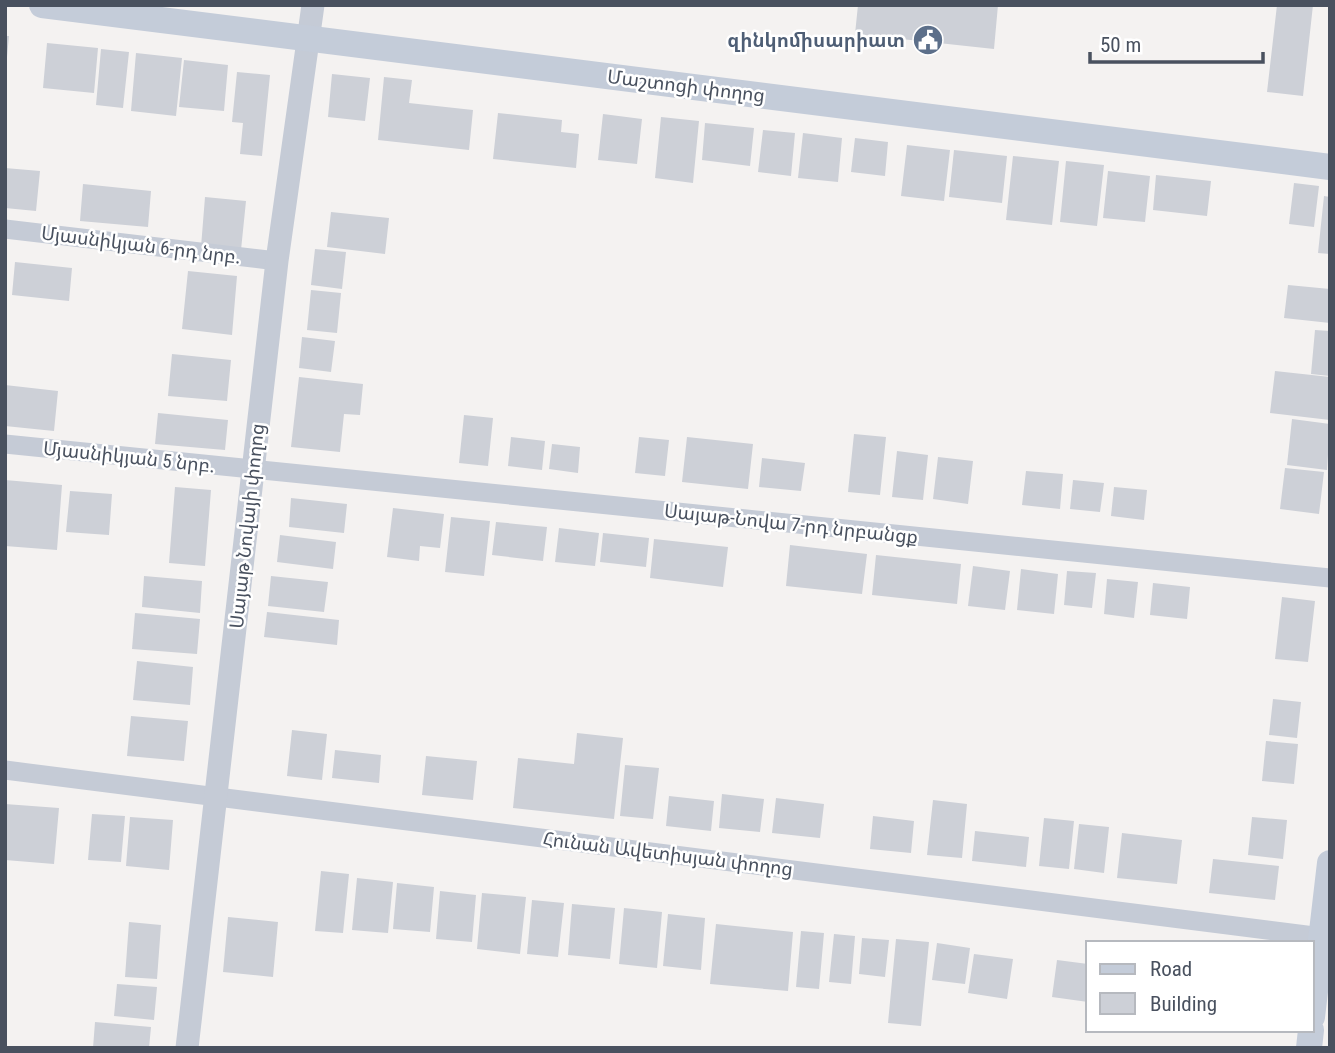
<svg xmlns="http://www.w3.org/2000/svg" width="1335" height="1053" font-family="'Roboto Condensed','Noto Sans Armenian',sans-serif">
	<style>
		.building { fill: #cdd0d7 }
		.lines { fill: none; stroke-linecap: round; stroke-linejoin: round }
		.minor { stroke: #c5cbd6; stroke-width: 19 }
		.tertiary { stroke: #c5cbd6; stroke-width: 23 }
		.secondary { stroke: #c4ccd9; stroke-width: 26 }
		.labels { text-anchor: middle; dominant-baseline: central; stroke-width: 5; stroke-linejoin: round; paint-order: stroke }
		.service-label { font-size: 19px; font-weight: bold; fill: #4e5e75; stroke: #fff; text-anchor: end }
		.street-label { font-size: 19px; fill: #49515f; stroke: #fff }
	</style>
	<rect width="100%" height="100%" fill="#f4f2f1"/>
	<path class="building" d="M 858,5 L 998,5 L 994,49 L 855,34 Z
		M 1277,5 L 1313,5 L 1303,96 L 1267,92 Z
		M 5,36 L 9,36 L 7,57 L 5,56 Z
		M 47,43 L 98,48 L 94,93 L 43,88 Z
		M 101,49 L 129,52 L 123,108 L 96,105 Z
		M 136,53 L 182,58 L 176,116 L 131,111 Z
		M 184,60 L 228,65 L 224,111 L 179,107 Z
		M 237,72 L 270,75 L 262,156 L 240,154 L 243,123 L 232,122 Z
		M 332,74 L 370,78 L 365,121 L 328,117 Z
		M 384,77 L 412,80 L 409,103 L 473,110 L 469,150 L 378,140 Z
		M 498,113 L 562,120 L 561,132 L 579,134 L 576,168 L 493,159 Z
		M 603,114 L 642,119 L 637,164 L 598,160 Z
		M 661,117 L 699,121 L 693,183 L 655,178 Z
		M 705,123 L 754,128 L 750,166 L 702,160 Z
		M 763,130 L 795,133 L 791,176 L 758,172 Z
		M 803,133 L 842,138 L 838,182 L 798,178 Z
		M 855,138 L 888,142 L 885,176 L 851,172 Z
		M 907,145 L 950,150 L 944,201 L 901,196 Z
		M 954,150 L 1007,156 L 1002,203 L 949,197 Z
		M 1013,156 L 1059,161 L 1052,225 L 1006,220 Z
		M 1066,161 L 1104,165 L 1097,226 L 1060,222 Z
		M 5,168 L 40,171 L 36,211 L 5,208 Z
		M 1108,171 L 1150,176 L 1145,222 L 1103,218 Z
		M 1156,175 L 1211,181 L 1207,216 L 1153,210 Z
		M 1294,183 L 1319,186 L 1314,227 L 1289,224 Z
		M 83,184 L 151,191 L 148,227 L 80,221 Z
		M 1324,196 L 1330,197 L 1330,254 L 1318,253 Z
		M 205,197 L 246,201 L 241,250 L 201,247 Z
		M 331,212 L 389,218 L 385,254 L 327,247 Z
		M 315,249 L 346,252 L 342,289 L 311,285 Z
		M 15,262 L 72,268 L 69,301 L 12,295 Z
		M 188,271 L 237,276 L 232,335 L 182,329 Z
		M 1288,285 L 1330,289 L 1330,323 L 1284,318 Z
		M 311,290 L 341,293 L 337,333 L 307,330 Z
		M 1315,330 L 1330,331 L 1330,376 L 1311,374 Z
		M 302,337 L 335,341 L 331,372 L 299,368 Z
		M 172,354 L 231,360 L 227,401 L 168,396 Z
		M 1275,371 L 1330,377 L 1330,420 L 1270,413 Z
		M 299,377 L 363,384 L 360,415 L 344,414 L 340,452 L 291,447 Z
		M 5,385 L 58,391 L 54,431 L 5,426 Z
		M 158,413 L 228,420 L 225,450 L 155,444 Z
		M 464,415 L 493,418 L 488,466 L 459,463 Z
		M 1292,419 L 1330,424 L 1327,470 L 1287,465 Z
		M 854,434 L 886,437 L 880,495 L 848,492 Z
		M 511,437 L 545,441 L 542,470 L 508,466 Z
		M 639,437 L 669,440 L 665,476 L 635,473 Z
		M 687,437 L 753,444 L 748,489 L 682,482 Z
		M 552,444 L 580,447 L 578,473 L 549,469 Z
		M 897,451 L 928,455 L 923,500 L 892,497 Z
		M 938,457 L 973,461 L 968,504 L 933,499 Z
		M 762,458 L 805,463 L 801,491 L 759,487 Z
		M 1285,468 L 1324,472 L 1319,514 L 1280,509 Z
		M 1026,471 L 1063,474 L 1060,509 L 1022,505 Z
		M 5,480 L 62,485 L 57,550 L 5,546 Z
		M 1073,480 L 1104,483 L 1100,512 L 1070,509 Z
		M 175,487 L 211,490 L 205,566 L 169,563 Z
		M 1114,487 L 1147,490 L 1144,520 L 1111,516 Z
		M 70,491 L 112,494 L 109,535 L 66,532 Z
		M 291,498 L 347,504 L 344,533 L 289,527 Z
		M 393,508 L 444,514 L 440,548 L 420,546 L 419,561 L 387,557 Z
		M 451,517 L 490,521 L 484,576 L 445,572 Z
		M 496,522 L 547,527 L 543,561 L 492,555 Z
		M 559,528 L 599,533 L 595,566 L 555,562 Z
		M 603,533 L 649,538 L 646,567 L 600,562 Z
		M 280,535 L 336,542 L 333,569 L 277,562 Z
		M 654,539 L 728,547 L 723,587 L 650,578 Z
		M 790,545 L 867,554 L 862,594 L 786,586 Z
		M 876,555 L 961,564 L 957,604 L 872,595 Z
		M 973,566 L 1010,571 L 1005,610 L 968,606 Z
		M 1021,569 L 1058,574 L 1054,614 L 1017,610 Z
		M 1067,571 L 1096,573 L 1092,608 L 1064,605 Z
		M 144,576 L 202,581 L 200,613 L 142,607 Z
		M 271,576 L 328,582 L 324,612 L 268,606 Z
		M 1107,579 L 1138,582 L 1134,618 L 1104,614 Z
		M 1153,583 L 1190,587 L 1187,619 L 1150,615 Z
		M 1282,597 L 1315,601 L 1308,662 L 1275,659 Z
		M 267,612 L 339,620 L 337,645 L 264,637 Z
		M 135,613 L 200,619 L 197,654 L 132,649 Z
		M 137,661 L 193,667 L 190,705 L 133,700 Z
		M 1273,699 L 1301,702 L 1297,738 L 1269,735 Z
		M 131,716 L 188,721 L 184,761 L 127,756 Z
		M 292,730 L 327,734 L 322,780 L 287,776 Z
		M 577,733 L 623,738 L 614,819 L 513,808 L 518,758 L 574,764 Z
		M 1266,741 L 1298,744 L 1294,784 L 1262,781 Z
		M 335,750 L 381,755 L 379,783 L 332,778 Z
		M 426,756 L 477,761 L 473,800 L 422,795 Z
		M 625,765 L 659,768 L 653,819 L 620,816 Z
		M 722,794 L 764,799 L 760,832 L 719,828 Z
		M 669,796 L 714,801 L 711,831 L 666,826 Z
		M 776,798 L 824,804 L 820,838 L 772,833 Z
		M 933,800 L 967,804 L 962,858 L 927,855 Z
		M 5,804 L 59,808 L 54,864 L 5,860 Z
		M 92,814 L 125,816 L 121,862 L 88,860 Z
		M 873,816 L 914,821 L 911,853 L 870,849 Z
		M 130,817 L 173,820 L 169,870 L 126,866 Z
		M 1252,817 L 1287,820 L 1283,859 L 1248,855 Z
		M 1044,818 L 1074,821 L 1069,869 L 1039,866 Z
		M 1079,824 L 1109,827 L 1104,873 L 1074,869 Z
		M 975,831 L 1029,837 L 1026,867 L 972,861 Z
		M 1122,833 L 1182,840 L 1177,884 L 1117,878 Z
		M 1213,859 L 1279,866 L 1275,900 L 1209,893 Z
		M 321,871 L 349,874 L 343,933 L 315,931 Z
		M 357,878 L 393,882 L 388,933 L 352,930 Z
		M 397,883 L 434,887 L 430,932 L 393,929 Z
		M 440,891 L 476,895 L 472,942 L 436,939 Z
		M 482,893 L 526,897 L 520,954 L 477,949 Z
		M 532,900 L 564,903 L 558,957 L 527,954 Z
		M 572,904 L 615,908 L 610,959 L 568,955 Z
		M 624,908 L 662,912 L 657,968 L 619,964 Z
		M 668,914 L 705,918 L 701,970 L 663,966 Z
		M 228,917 L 278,922 L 273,977 L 223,972 Z
		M 129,922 L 161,925 L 157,979 L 125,977 Z
		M 716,924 L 793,932 L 788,991 L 710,984 Z
		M 801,931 L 824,933 L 819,989 L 796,987 Z
		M 834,934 L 855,936 L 851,984 L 829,982 Z
		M 862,938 L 889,940 L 885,977 L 859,974 Z
		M 896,939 L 929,942 L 921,1026 L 888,1023 Z
		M 937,943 L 970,948 L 965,984 L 932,980 Z
		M 974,954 L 1013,959 L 1007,999 L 968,993 Z
		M 1057,960 L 1088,964 L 1088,1002 L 1052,997 Z
		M 117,984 L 157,987 L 154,1020 L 114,1016 Z
		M 95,1022 L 151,1027 L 149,1048 L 93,1048 Z"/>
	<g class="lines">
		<path class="minor" d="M 5,229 L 277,261
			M 5,444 L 1330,578
			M 5,770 L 1330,938"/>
		<path class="tertiary" d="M 187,1048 L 277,261 L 313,5"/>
		<path class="secondary" d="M 42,5 L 1330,167
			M 1312,1017 L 1330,863
			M 1309,1048 L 1311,1030"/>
	</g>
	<defs>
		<g id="civic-disc" transform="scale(1.575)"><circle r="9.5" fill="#5c6f8a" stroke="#fff"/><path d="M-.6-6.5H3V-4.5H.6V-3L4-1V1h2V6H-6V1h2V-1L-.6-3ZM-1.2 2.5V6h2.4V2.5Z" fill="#fff"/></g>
	</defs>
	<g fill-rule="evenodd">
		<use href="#civic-disc" x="928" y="40"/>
	</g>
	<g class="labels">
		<g class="service-label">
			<text x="905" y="40">զինկոմիսարիատ</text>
		</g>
		<g class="street-label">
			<text transform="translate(686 86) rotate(7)">Մաշտոցի փողոց</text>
			<text transform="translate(141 245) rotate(7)">Մյասնիկյան 6-րդ նրբ.</text>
			<text transform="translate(129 457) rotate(6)">Մյասնիկյան 5 նրբ.</text>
			<text transform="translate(791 524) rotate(6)">Սայաթ-Նովա 7-րդ նրբանցք</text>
			<text transform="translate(247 526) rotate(-84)">Սայաթ Նովայի փողոց</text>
			<text transform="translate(668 854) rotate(7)">Հունան Ավետիսյան փողոց</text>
		</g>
	</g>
	<rect width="1335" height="1053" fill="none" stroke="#49515f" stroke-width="14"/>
	<rect x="1086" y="941" width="228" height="91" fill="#ffffff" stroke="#b6b9bf" stroke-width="2"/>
	<rect x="1100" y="964" width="35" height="10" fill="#c4ccd9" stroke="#b6b9bf" stroke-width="2"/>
	<text x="1150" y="976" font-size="21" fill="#49515f">Road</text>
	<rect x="1100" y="993" width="35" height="21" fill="#cdd0d7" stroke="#b6b9bf" stroke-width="2"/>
	<text x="1150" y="1011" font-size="21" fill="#49515f">Building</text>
	<path d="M1090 52v10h173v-10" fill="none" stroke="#49515f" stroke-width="3.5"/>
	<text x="1100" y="52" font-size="21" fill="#49515f" stroke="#ffffff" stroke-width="5" paint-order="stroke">50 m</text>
</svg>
